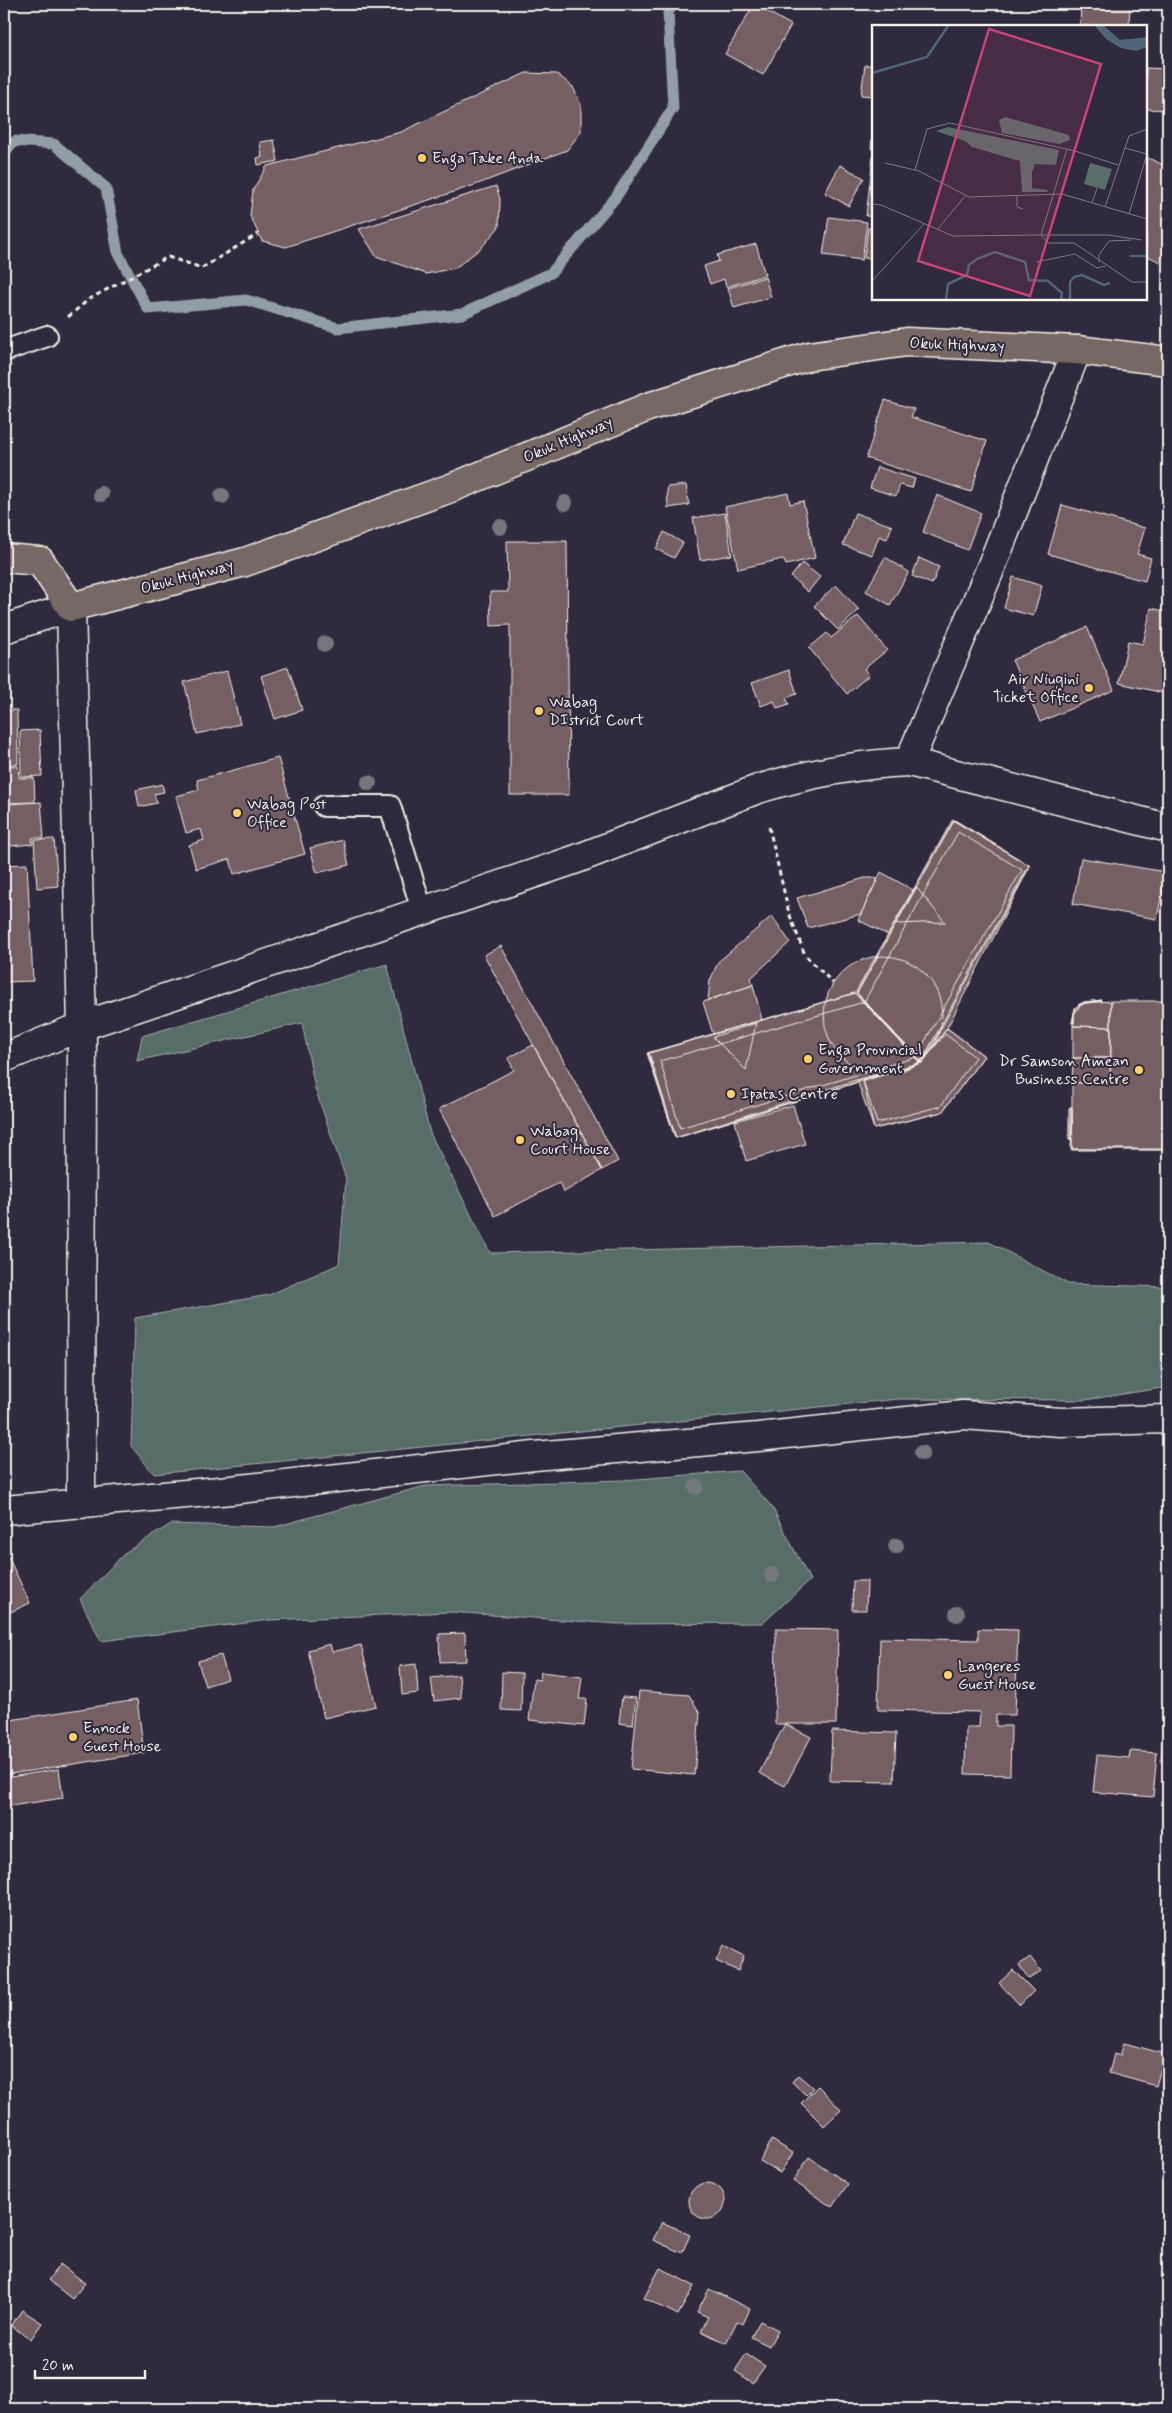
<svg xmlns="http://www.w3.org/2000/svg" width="1172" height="2413" font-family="Mynerve,sans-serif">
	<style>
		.green { fill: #576d68; stroke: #a6afa8 }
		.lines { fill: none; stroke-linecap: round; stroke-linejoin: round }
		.stream { stroke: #919ea6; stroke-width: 11 }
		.building { fill: #755e63; stroke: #f4f1e8 }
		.service-casing { stroke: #f4f1e8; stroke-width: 24 }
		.minor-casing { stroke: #f4f1e8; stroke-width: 31 }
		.primary-casing { stroke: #f4f1e8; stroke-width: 31 }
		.path { stroke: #f4f1e8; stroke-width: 3; stroke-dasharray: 5 4; stroke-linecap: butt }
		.service { stroke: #2f2a3d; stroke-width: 20 }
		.minor { stroke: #2f2a3d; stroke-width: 28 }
		.primary { stroke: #766964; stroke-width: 28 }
		.tree { fill: #74777b }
		.poi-dot { fill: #ffd166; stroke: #2f2a3d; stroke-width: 2 }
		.labels { text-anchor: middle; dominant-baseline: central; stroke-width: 4; stroke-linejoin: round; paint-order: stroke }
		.poi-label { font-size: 16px; fill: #f4f1e8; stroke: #2f2a3d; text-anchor: start }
		.street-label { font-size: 16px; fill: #f4f1e8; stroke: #2f2a3d }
		.inset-river { fill: none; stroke: #4f667a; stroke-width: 2.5 }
		.inset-road { fill: none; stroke: #7e7a81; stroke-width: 1 }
		.view { fill: #cc4377; fill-opacity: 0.15; stroke: #cc4377; stroke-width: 2.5 }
		.inset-edge { fill: none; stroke: #f4f1e8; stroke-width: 2.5 }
	</style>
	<rect width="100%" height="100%" fill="#2f2a3d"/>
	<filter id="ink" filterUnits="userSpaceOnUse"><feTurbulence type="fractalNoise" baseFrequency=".02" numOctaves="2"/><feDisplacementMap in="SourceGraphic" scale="10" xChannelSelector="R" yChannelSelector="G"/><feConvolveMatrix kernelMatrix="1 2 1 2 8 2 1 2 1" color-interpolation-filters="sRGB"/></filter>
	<g filter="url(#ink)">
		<path class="green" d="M 387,964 L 430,1133 L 490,1253 L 989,1242 L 1068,1284 L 1168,1287 L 1168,1387 L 1085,1400 L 899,1399 L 154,1474 L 131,1446 L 135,1318 L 269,1295 L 339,1264 L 346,1179 L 315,1088 L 302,1023 L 137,1061 L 142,1036 Z
			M 740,1471 L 772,1507 L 810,1580 L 763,1623 L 617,1624 L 450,1612 L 270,1620 L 101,1641 L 80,1599 L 126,1552 L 171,1524 L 274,1527 L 425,1486 L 624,1480 Z"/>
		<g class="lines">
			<path class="stream" d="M 4,153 L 15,141 L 54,144 L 106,188 L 118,253 L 148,309 L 246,300 L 338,328 L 462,314 L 551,273 L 616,197 L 673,108 L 668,12 L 674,4"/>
		</g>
		<path class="building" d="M 754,4 L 791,25 L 763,75 L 725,54 Z
			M 1081,4 L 1130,4 L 1129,26 L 1080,26 Z
			M 865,65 L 873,65 L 873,96 L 861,95 Z
			M 1146,68 L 1168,69 L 1168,110 L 1146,109 Z
			M 526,73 L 557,74 L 573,87 L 581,105 L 581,132 L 567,150 L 475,185 L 286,247 L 262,241 L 250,216 L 253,190 L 267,166 L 401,132 Z
			M 873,126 L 873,149 L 871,149 Z
			M 274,140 L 278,161 L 258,165 L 257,158 L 262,157 L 260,142 Z
			M 873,157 L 873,217 L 866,216 Z
			M 1146,157 L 1168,167 L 1168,243 L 1160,262 L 1146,255 Z
			M 840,165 L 864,178 L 849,206 L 825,193 Z
			M 496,186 L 500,199 L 499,227 L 481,248 L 455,268 L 426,274 L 376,256 L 359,229 Z
			M 829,217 L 867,222 L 862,260 L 823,255 Z
			M 868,228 L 873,228 L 873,259 L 864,258 Z
			M 756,244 L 765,275 L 726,287 L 724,279 L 710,284 L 704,266 L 719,261 L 717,255 Z
			M 765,277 L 771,297 L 734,308 L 728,288 Z
			M 885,400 L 914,409 L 911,417 L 987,441 L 971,492 L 866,458 Z
			M 877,467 L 915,479 L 912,488 L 900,485 L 896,496 L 870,488 Z
			M 686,485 L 689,505 L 668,508 L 667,487 Z
			M 788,493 L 790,504 L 803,501 L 815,558 L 786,565 L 783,559 L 738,569 L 725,507 Z
			M 937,495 L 981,513 L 967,550 L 923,532 Z
			M 1062,505 L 1145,528 L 1137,554 L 1151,558 L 1145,581 L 1048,554 Z
			M 725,513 L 732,555 L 700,560 L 693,518 Z
			M 855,513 L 892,526 L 887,539 L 879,536 L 872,555 L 843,545 Z
			M 664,532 L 683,543 L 674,558 L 656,549 Z
			M 507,541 L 567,541 L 569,795 L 510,795 L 510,625 L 491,626 L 490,592 L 508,592 Z
			M 885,557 L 909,572 L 890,605 L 866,591 Z
			M 919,558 L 939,567 L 932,584 L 912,576 Z
			M 802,563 L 820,577 L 808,592 L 791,577 Z
			M 1013,577 L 1042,586 L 1033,616 L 1004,608 Z
			M 836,585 L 859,610 L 838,630 L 814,606 Z
			M 1151,608 L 1168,612 L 1168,694 L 1119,683 L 1128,641 L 1143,644 Z
			M 858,616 L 887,650 L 864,669 L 869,675 L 847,694 L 809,648 L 827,633 L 831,638 Z
			M 1087,627 L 1114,690 L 1040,722 L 1012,660 Z
			M 288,667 L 302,710 L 275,719 L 261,676 Z
			M 789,670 L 797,694 L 786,698 L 789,704 L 777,708 L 774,701 L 761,706 L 752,683 Z
			M 227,671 L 240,724 L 197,734 L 184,682 Z
			M 4,710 L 17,710 L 18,764 L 4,765 Z
			M 40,730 L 42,776 L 21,777 L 20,731 Z
			M 278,758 L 305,854 L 234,874 L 230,859 L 196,869 L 189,845 L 204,840 L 201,829 L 186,833 L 176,796 L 199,790 L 197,780 Z
			M 4,766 L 18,766 L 19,778 L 34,778 L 35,802 L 4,803 Z
			M 162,784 L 164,792 L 154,794 L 157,803 L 139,807 L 136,790 Z
			M 41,802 L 44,838 L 32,838 L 33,844 L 10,846 L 7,804 Z
			M 953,819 L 1029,865 L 921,1062 L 856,992 Z
			M 954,820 L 1030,866 L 947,1028 L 922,1063 L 857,993 Z
			M 954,821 L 1030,866 L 922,1063 L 857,993 Z
			M 958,832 L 1022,870 L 916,1057 L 864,1002 Z
			M 54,839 L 58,886 L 37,888 L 34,840 Z
			M 343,840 L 349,865 L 317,873 L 310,848 Z
			M 1081,858 L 1166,872 L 1157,919 L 1073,904 Z
			M 27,864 L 33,981 L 4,982 L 4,865 Z
			M 881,872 L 913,890 L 888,935 L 858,920 Z
			M 865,878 L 878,878 L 861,914 L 808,928 L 797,898 Z
			M 916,887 L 945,922 L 896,924 Z
			M 772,916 L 790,942 L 751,978 L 753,985 L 708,1000 L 710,981 L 718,962 Z
			M 501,946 L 618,1161 L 602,1170 L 484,955 Z
			M824 1015a59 59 0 1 1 118 0a59 59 0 1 1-118 0Z
			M 753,985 L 762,1020 L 713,1034 L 703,1002 Z
			M 855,993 L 920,1063 L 856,1080 L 675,1138 L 647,1053 Z
			M 855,993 L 921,1063 L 676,1138 L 649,1053 Z
			M 855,993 L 921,1062 L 676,1138 L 648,1053 Z
			M 1102,1000 L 1102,1001 L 1085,1003 L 1079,1006 L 1074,1014 L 1074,1023 L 1072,1023 L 1075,1008 L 1078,1005 L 1085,1002 Z
			M 1102,1000 L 1102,1001 L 1085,1003 L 1079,1006 L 1074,1014 L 1074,1023 L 1072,1023 L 1075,1008 L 1078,1005 L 1084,1002 Z
			M 1111,1001 L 1168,1001 L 1168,1149 L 1072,1149 L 1072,1083 L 1110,1082 Z
			M 1111,1001 L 1111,1027 L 1073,1026 L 1074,1014 L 1079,1006 L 1085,1003 Z
			M 864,1002 L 916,1057 L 680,1128 L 660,1061 Z
			M 756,1023 L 746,1070 L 713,1037 Z
			M 1073,1026 L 1111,1027 L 1111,1058 L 1073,1058 Z
			M 947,1028 L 984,1056 L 942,1112 L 874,1129 L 857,1080 L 922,1063 Z
			M 947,1028 L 984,1056 L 942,1112 L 874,1129 L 863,1081 L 923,1062 Z
			M 945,1034 L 975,1057 L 941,1106 L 877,1123 L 863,1081 L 922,1063 Z
			M 533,1045 L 602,1170 L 564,1192 L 559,1183 L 495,1216 L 439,1109 L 514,1070 L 508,1058 Z
			M 1073,1058 L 1111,1058 L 1110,1082 L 1072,1083 Z
			M 793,1105 L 805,1144 L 746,1161 L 735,1121 Z
			M 1070,1107 L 1072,1107 L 1072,1139 L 1070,1139 Z
			M 1072,1107 L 1072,1139 L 1069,1139 L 1069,1108 Z
			M 1072,1119 L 1072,1149 L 1168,1150 L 1071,1150 Z
			M 4,1548 L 30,1603 L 4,1615 Z
			M 853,1581 L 867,1581 L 866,1610 L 852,1610 Z
			M 776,1629 L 838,1630 L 836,1724 L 775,1724 Z
			M 978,1629 L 1018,1630 L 1015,1715 L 996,1715 L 996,1726 L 1011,1726 L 1010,1775 L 965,1774 L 966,1727 L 979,1727 L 980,1712 L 878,1710 L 880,1638 L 978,1640 Z
			M 465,1633 L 466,1661 L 440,1662 L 439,1634 Z
			M 330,1644 L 332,1652 L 361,1645 L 376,1706 L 324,1718 L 308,1650 Z
			M 221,1655 L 228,1679 L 205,1686 L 198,1661 Z
			M 416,1664 L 418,1693 L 402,1695 L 400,1666 Z
			M 502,1672 L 522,1673 L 521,1711 L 501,1710 Z
			M 541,1672 L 582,1677 L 579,1699 L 587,1699 L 584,1726 L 529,1720 L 534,1679 L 540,1680 Z
			M 459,1675 L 461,1698 L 434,1701 L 431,1678 Z
			M 639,1691 L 689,1695 L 700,1713 L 694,1775 L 631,1769 Z
			M 622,1697 L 636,1698 L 633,1725 L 619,1723 Z
			M 137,1700 L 144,1753 L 4,1775 L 4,1721 Z
			M 1164,1711 L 1168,1711 L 1168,1762 L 1161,1762 Z
			M 785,1724 L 811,1737 L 785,1786 L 759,1773 Z
			M 832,1731 L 896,1733 L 894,1782 L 830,1781 Z
			M 1130,1751 L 1157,1753 L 1153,1797 L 1093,1792 L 1097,1755 L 1129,1758 Z
			M 59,1769 L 63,1798 L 4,1807 L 4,1778 Z
			M 723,1946 L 744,1956 L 738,1971 L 716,1961 Z
			M 1030,1957 L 1041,1971 L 1029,1979 L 1019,1965 Z
			M 1013,1970 L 1034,1991 L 1020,2005 L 999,1983 Z
			M 1124,2043 L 1165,2054 L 1156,2086 L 1109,2073 L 1114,2054 L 1120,2056 Z
			M 798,2075 L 813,2088 L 806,2095 L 792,2082 Z
			M 818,2086 L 841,2110 L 824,2126 L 801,2103 Z
			M 772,2140 L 793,2153 L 780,2173 L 760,2161 Z
			M 809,2157 L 848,2184 L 832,2207 L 793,2181 Z
			M689 2201a18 18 0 1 1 36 0a18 18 0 1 1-36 0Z
			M 662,2222 L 690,2235 L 682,2253 L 653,2240 Z
			M 60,2264 L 85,2283 L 72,2299 L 48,2280 Z
			M 660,2268 L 694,2286 L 678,2315 L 644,2298 Z
			M 709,2289 L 750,2309 L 743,2324 L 737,2321 L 726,2343 L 701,2331 L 708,2317 L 697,2312 Z
			M 22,2310 L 42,2323 L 31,2339 L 11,2326 Z
			M 760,2321 L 778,2330 L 769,2346 L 751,2337 Z
			M 746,2354 L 765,2366 L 753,2383 L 735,2371 Z"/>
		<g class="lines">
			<g class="service-casing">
				<path id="service" d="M 4,351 L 47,336
					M 324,806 L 390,806 L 422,910"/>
			</g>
			<g class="minor-casing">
				<path id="minor" d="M 4,629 L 71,607 L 82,1026 L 81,1504
					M 909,762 L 992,565 L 1077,350
					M 4,1058 L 82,1026 L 574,860 L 758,789 C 807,774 858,764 909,762 L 1168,828
					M 4,1510 L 231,1490 L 534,1456 L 758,1437 L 963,1415 L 1061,1422 L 1168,1419"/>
			</g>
			<g class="primary-casing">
				<path id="primary" d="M 4,558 L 40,561 L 71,607 L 245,562 L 451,488 L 648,407 L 809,356 L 907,342 L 1077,350 L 1168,361"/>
			</g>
			<path class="path" d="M 68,317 L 89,299 L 168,257 L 202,268 L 258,234
				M 769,827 L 789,913 L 805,955 L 833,983"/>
			<use href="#service" class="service"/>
			<use href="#minor" class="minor"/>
			<use href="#primary" class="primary"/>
		</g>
		<g class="tree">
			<circle cx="101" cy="494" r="8"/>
			<circle cx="222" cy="496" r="8"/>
			<circle cx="565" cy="503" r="8"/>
			<circle cx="500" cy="527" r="8"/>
			<circle cx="325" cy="644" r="8"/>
			<circle cx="369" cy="783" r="8"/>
			<circle cx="922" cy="1453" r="8"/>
			<circle cx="696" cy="1487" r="8"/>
			<circle cx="896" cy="1546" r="8"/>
			<circle cx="772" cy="1575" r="8"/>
			<circle cx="957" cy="1614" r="8"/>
		</g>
	</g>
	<g class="poi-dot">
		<circle cx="422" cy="158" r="5"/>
		<circle cx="1089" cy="688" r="5"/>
		<circle cx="539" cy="711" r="5"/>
		<circle cx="237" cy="813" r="5"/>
		<circle cx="808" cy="1059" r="5"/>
		<circle cx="1139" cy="1070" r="5"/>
		<circle cx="731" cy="1094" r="5"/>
		<circle cx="520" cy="1140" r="5"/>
		<circle cx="948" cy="1675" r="5"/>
		<circle cx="73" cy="1737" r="5"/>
	</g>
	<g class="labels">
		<g class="poi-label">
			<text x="432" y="158">Enga Take Anda</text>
			<text x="1079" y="679" text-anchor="end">Air Niugini<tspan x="1079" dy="18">Ticket Office</tspan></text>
			<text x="549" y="702">Wabag<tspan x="549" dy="18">DIstrict Court</tspan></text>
			<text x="247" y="804">Wabag Post<tspan x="247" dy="18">Office</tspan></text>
			<text x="818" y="1050">Enga Provincial<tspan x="818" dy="18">Government</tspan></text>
			<text x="1129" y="1061" text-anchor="end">Dr Samson Amean<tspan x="1129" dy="18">Business Centre</tspan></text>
			<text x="741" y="1094">Ipatas Centre</text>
			<text x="530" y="1131">Wabag<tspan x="530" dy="18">Court House</tspan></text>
			<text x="958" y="1666">Langeres<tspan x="958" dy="18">Guest House</tspan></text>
			<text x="83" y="1728">Ennock<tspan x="83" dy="18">Guest House</tspan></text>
		</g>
		<g class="street-label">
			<text transform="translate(957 345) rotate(2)">Okuk Highway</text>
			<text transform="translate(568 440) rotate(-23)">Okuk Highway</text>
			<text transform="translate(187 577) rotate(-15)">Okuk Highway</text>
		</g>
	</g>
	<g transform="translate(872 25)">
		<rect width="275" height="275" fill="#2f2a3d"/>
		<path d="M 133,92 L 197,110 L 198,115 L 187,119 L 130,108 L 127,95 ZM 76,102 L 187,125 L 184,140 L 163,139 L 160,147 L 160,163 L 176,165 L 175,167 L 150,167 L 148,136 L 100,122 L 93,116 L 64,106 ZM 218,138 L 240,144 L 233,165 L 212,159 Z" fill="#576d68"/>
		<path d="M 223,1 L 232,1 L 248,15 L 275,12 L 275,22 L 264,26 L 249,23 L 234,14 Z" fill="#4f667a"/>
		<path class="inset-river" d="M 0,48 L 55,32 L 76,1M 258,231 L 275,231M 74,274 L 76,259 L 95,250 L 97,240 L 105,234 L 123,227 L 153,237 L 157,255 L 176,256 L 190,268 L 189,274M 198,274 L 198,257 L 202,252 L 210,250 L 232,260 L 238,258"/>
		<path class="inset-road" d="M 253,123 L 275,129M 195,124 L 169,210 L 236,210 L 270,215M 13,138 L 47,146 L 97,172 L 190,169 L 275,194M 43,145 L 55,104 L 78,98 L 203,126 L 246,140M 145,171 L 145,182 L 151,184M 220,178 L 225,163M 0,179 L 9,180 L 81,211 L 169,210 L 176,218 L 202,218 L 260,257 L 275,257M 233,182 L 257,111 L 275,104M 257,189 L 275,129M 65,205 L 93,171M 164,237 L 203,229 L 225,243 L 233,241M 227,237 L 227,230 L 237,216 L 259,215M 0,256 L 52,199"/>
		<path class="view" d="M 117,4 L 229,39 L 158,271 L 46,236 Z"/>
		<rect width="275" height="275" class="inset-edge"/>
	</g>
	<rect width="1172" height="2413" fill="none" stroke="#2f2a3d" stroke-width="20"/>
	<rect x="10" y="10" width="1152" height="2393" fill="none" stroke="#f4f1e8" stroke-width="2" filter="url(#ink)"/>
	<path d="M35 2370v8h110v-8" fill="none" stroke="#f4f1e8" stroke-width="2.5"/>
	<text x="42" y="2370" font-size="15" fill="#f4f1e8" stroke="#2f2a3d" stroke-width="4" paint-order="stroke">20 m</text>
</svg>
